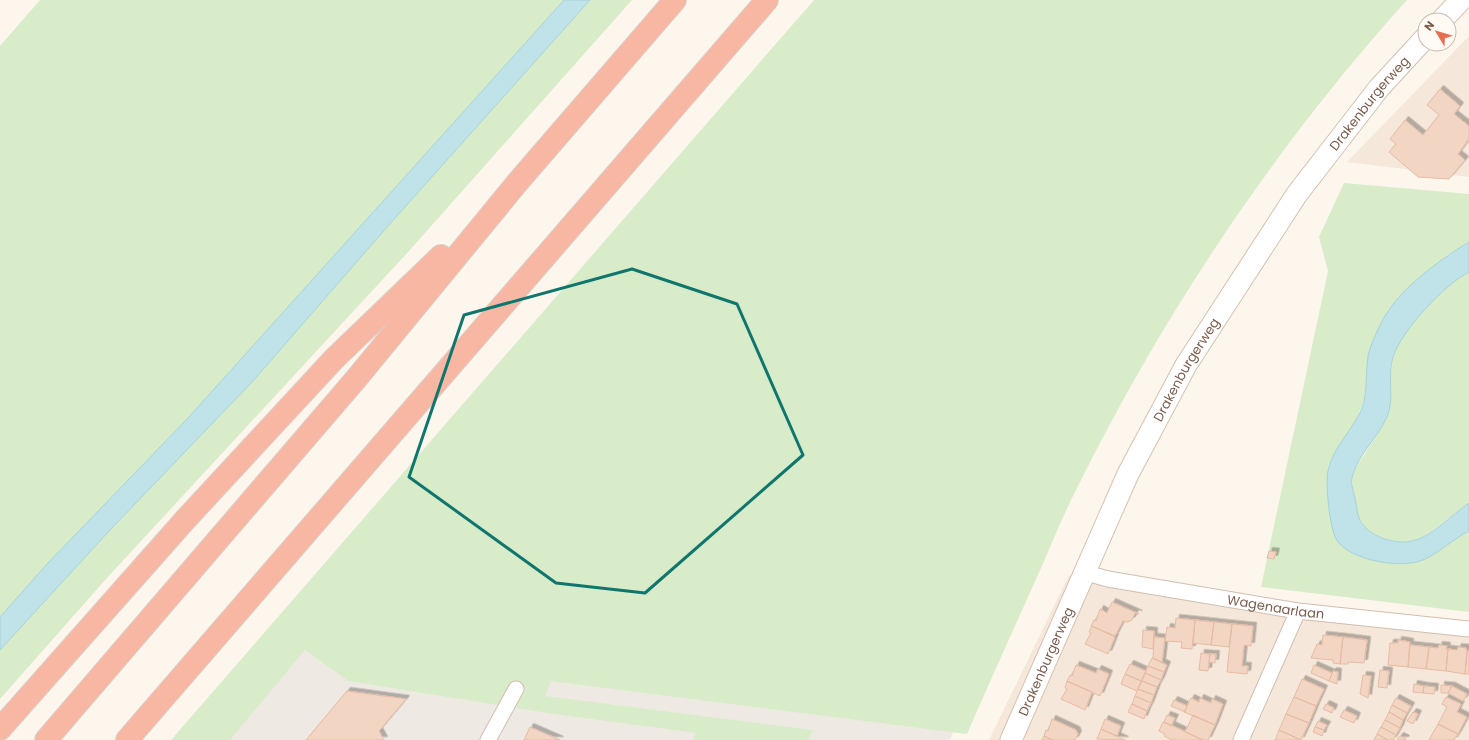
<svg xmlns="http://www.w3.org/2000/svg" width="1469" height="740" font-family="Poppins,sans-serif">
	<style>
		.residential { fill: #f5e8da }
		.industrial { fill: #efe9e4 }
		.green { fill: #d8ecc9 }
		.water { fill: #bfe3e8; stroke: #a5d3da }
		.building { fill: #f3d5c3; stroke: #e6bba3; filter: url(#shadow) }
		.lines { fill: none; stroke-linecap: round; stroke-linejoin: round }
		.minor-casing { stroke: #d1beb0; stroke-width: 17 }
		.secondary-casing { stroke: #d6c0b0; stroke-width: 23 }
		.motorway-casing { stroke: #dad1cd; stroke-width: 24 }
		.minor { stroke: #fff; stroke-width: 15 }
		.secondary { stroke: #fff; stroke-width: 21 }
		.motorway { stroke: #f7b7a3; stroke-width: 22 }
		.marked { fill: none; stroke: #0f766e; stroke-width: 3; stroke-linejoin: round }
		.labels { text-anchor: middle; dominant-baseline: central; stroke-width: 3; stroke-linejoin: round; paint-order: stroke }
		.street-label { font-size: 13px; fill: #7a5c4d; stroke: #fffaf3 }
	</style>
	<defs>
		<filter id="shadow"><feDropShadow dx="3.5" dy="-3.5" stdDeviation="0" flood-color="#0004"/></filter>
	</defs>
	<rect width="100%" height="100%" fill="#fdf6ec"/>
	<path class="residential" d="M 1469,36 L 1469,177 L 1347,162 Z
		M 1069,575 L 1469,628 L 1469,740 L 989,740 Z"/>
	<path class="industrial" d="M 322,616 L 965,705 L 950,740 L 216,740 Z"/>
	<path class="green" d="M 40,0 L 564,0 L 188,418 L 47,564 L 0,617 L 0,46 Z
		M 590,0 L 632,0 L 409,251 L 106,579 L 0,699 L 0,650 L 110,530 L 253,381 L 388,226 Z
		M 814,0 L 1407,0 C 1276,145 1165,311 1078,486 C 1064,513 1053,541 1041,568 C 1016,624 991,679 967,734 L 551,681 L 545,696 L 813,730 L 808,740 L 693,740 L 696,733 L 554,714 L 348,681 L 305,650 L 230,740 L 171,740 Z
		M 1344,183 L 1469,194 L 1469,242 L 1448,255 L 1399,296 L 1388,311 L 1369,354 L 1364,401 L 1359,412 L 1336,540 L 1441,548 L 1469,531 L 1469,612 L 1261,587 L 1328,271 L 1319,237 Z
		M 1469,272 L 1469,503 C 1453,513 1439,528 1422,537 C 1403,547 1371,540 1360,520 C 1354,511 1353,487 1352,475 C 1360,459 1372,445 1380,429 C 1384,421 1388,411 1390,403 C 1393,388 1389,372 1393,357 C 1399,332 1445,284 1469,272 Z"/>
	<path class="water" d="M 564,0 L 590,0 L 388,226 L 253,381 L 110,530 L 0,650 L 0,617 L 47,564 L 188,418 Z
		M 1469,242 L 1469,272 C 1445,284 1401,331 1393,357 C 1387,376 1395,398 1387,417 C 1378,437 1360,453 1353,474 C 1350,481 1353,491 1355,498 C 1356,504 1357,512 1359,518 C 1366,536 1395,545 1411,541 C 1431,538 1452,514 1469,503 L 1469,531 C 1453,539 1439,553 1423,560 C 1402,569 1349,561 1336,539 C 1330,528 1325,484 1328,471 C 1333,445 1357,427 1364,402 C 1367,387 1366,371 1368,356 C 1370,345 1382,319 1389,310 C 1405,285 1444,257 1469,242 Z"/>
	<path class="building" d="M 1440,89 L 1460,106 L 1454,114 L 1469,126 L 1469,139 L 1458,154 L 1465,160 L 1449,179 L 1418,177 L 1389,152 L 1396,144 L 1390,139 L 1405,120 L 1423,135 L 1439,115 L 1427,105 Z
		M 1269,551 L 1276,552 L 1274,559 L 1267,558 Z
		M 1112,602 L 1139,614 L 1135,613 L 1132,620 L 1127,622 L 1123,621 L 1115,636 L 1091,626 L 1094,620 L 1096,621 L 1100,609 L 1107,613 Z
		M 1176,618 L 1195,620 L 1192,649 L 1181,648 L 1182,642 L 1165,641 L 1167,627 L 1175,628 Z
		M 1195,620 L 1214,622 L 1211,645 L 1193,643 Z
		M 1214,622 L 1232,624 L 1229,647 L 1211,645 Z
		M 1232,624 L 1253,626 L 1251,646 L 1244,645 L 1242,666 L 1248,666 L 1247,674 L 1227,672 Z
		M 1092,626 L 1115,637 L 1108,654 L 1085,644 L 1091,633 L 1089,632 Z
		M 1143,630 L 1154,631 L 1153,649 L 1142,647 Z
		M 1323,635 L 1343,637 L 1340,664 L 1333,663 L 1333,660 L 1311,658 L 1317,644 L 1322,645 Z
		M 1154,637 L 1165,638 L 1162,662 L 1153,658 Z
		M 1343,637 L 1367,640 L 1364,663 L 1348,662 L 1348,664 L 1340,664 Z
		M 1398,640 L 1410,642 L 1408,667 L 1388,665 L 1390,643 L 1398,643 Z
		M 1410,645 L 1429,647 L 1426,669 L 1408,667 Z
		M 1439,645 L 1447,646 L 1446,649 L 1448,649 L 1446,671 L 1426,669 L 1429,647 L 1438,648 Z
		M 1458,647 L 1466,648 L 1467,651 L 1465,674 L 1446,671 L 1448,649 L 1457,650 Z
		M 1467,651 L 1469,651 L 1469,674 L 1465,674 Z
		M 1201,653 L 1210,654 L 1208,671 L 1199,670 Z
		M 1210,654 L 1216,654 L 1215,663 L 1209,662 Z
		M 1152,658 L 1167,665 L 1164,672 L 1148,666 Z
		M 1130,664 L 1146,671 L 1141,681 L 1125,674 Z
		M 1076,665 L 1096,673 L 1098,669 L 1109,674 L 1100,696 L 1067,681 L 1070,675 L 1072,676 Z
		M 1314,665 L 1332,673 L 1329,681 L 1311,673 Z
		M 1148,666 L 1164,672 L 1161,680 L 1145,673 Z
		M 1380,670 L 1389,671 L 1387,688 L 1378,687 Z
		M 1333,671 L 1338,672 L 1337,684 L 1329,681 Z
		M 1145,673 L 1161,680 L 1157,687 L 1142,681 Z
		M 1125,674 L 1141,681 L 1137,691 L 1121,684 Z
		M 1363,675 L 1371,676 L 1368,698 L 1360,694 Z
		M 1302,679 L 1324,689 L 1316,706 L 1294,697 Z
		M 1067,681 L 1092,692 L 1085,710 L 1061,699 L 1067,689 L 1065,688 Z
		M 1142,681 L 1157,687 L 1154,695 L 1138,689 Z
		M 1414,684 L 1424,686 L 1423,693 L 1413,692 Z
		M 1441,685 L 1452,686 L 1448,693 L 1441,693 Z
		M 1424,686 L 1435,687 L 1434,694 L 1423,693 Z
		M 1452,686 L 1467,694 L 1463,701 L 1448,693 Z
		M 1138,689 L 1154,695 L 1151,703 L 1135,696 Z
		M 347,691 L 406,699 L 379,731 L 384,740 L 306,740 Z
		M 1135,696 L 1151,703 L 1147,711 L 1132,704 Z
		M 1294,697 L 1316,706 L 1309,723 L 1286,714 Z
		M 1446,697 L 1461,704 L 1457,712 L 1467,717 L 1458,734 L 1438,724 L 1447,707 L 1442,704 Z
		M 1191,698 L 1199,702 L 1200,698 L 1211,703 L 1212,699 L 1223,704 L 1215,725 L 1184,712 Z
		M 1396,698 L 1411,706 L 1407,713 L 1392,705 Z
		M 1174,700 L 1187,706 L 1185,712 L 1171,706 Z
		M 1132,704 L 1147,711 L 1144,719 L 1128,712 Z
		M 1326,704 L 1334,708 L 1332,713 L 1323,709 Z
		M 1392,705 L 1407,713 L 1403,720 L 1389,712 Z
		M 1344,710 L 1357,716 L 1354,723 L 1340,717 Z
		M 1389,712 L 1403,720 L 1400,728 L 1385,720 Z
		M 1413,712 L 1418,714 L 1413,724 L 1407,721 Z
		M 1286,714 L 1309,723 L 1301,740 L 1279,730 Z
		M 1167,715 L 1175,718 L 1171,726 L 1164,722 Z
		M 1193,715 L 1215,725 L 1208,740 L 1203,740 L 1185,732 Z
		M 1052,719 L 1076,730 L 1078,734 L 1075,740 L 1053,740 L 1044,736 L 1046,730 L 1048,731 Z
		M 1105,719 L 1121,726 L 1117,736 L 1101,729 Z
		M 1385,720 L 1400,728 L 1396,735 L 1381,727 Z
		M 1318,721 L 1327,725 L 1324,730 L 1315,727 Z
		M 1163,722 L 1169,724 L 1203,740 L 1172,740 L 1164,736 L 1165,734 L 1159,731 Z
		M 1438,724 L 1458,734 L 1454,740 L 1429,740 Z
		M 530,727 L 560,740 L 524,740 Z
		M 1315,727 L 1324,730 L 1322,736 L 1313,732 Z
		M 1381,727 L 1396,735 L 1393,740 L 1388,740 L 1377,734 Z
		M 1101,729 L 1125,740 L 1124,740 L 1097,739 Z
		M 1279,730 L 1301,740 L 1275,740 Z
		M 1377,734 L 1388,740 L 1374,740 Z
		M 1044,736 L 1053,740 L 1042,740 Z
		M 1400,736 L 1406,739 L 1405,740 L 1397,740 Z"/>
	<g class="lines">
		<g class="minor-casing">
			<g id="minor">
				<path id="s1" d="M 1083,572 L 1108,579 L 1298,611 L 1469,629"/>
				<path d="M 488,740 L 516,689"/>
				<path d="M 1241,740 L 1298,611"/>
			</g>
		</g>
		<g class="secondary-casing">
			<g id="secondary">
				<path d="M 1442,20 L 1461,0"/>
				<path id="s2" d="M 1011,740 L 1128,474 L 1186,365 L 1297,194 L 1379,88 L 1425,38"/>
			</g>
		</g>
		<g class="motorway-casing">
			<path id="motorway" d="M 0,729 L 185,520 L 334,359 L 441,256
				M 46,740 L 356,379 L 517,183 L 675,0
				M 127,740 L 767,0"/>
		</g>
		<use href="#minor" class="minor"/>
		<use href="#secondary" class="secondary"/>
		<use href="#motorway" class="motorway"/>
	</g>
	<path class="marked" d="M 632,269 L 737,304 L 803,455 L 645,593 L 556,583 L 409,477 L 464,315 Z"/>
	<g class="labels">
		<g class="street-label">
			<text stroke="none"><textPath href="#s2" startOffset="734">Drakenburgerweg</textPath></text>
			<text stroke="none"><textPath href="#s2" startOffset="410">Drakenburgerweg</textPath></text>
			<text stroke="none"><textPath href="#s1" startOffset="196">Wagenaarlaan</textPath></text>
			<text stroke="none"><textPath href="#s2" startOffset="86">Drakenburgerweg</textPath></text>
		</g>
	</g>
	<g transform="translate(1437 32) rotate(308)"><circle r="19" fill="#fffaf3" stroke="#cabbb1"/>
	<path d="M0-3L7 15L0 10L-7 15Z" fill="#e76f51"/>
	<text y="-6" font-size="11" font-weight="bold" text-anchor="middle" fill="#7a5c4d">N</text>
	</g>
</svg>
